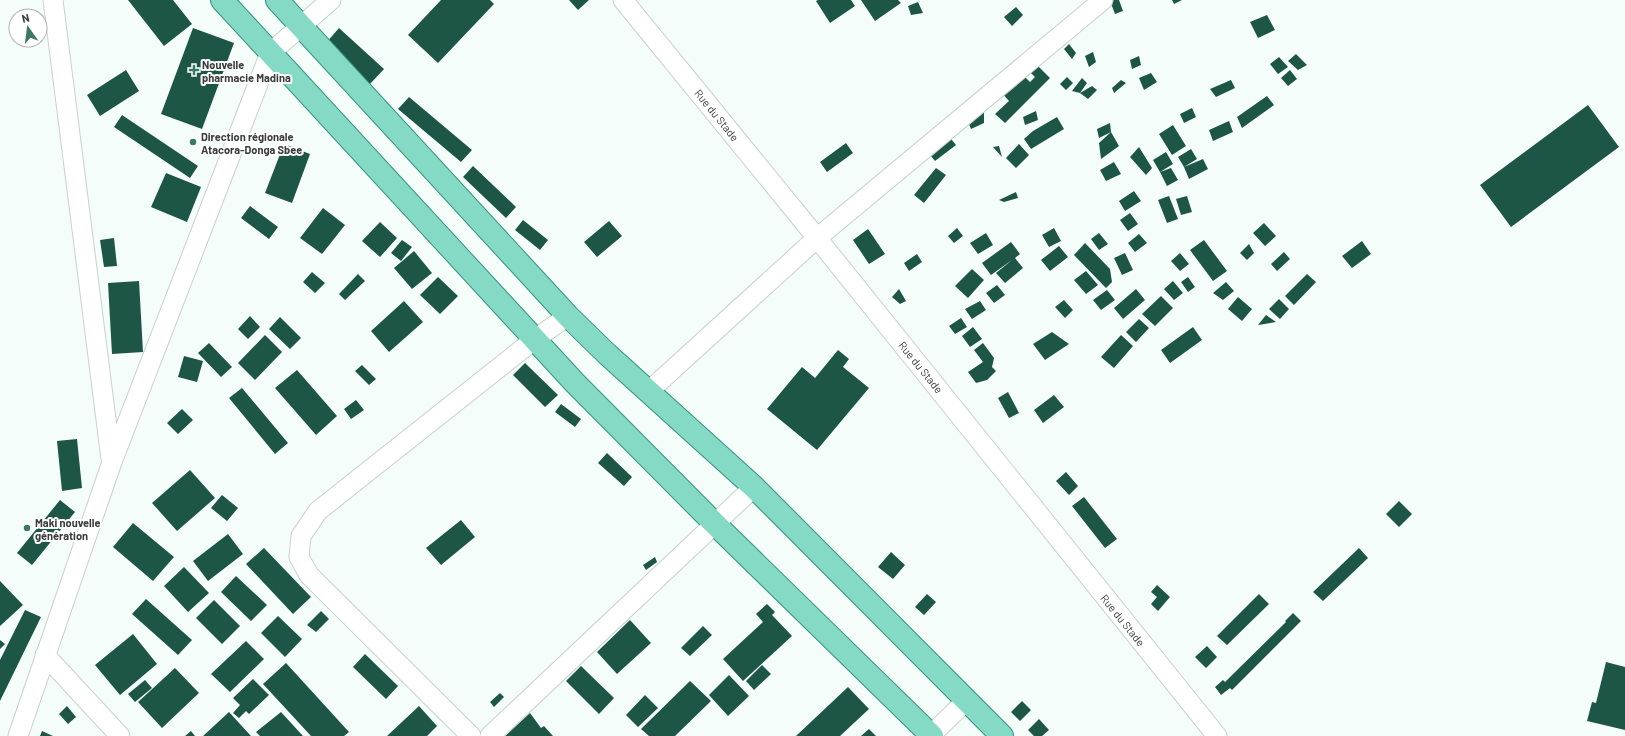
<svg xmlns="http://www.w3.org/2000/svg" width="1625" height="736" font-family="Barlow,sans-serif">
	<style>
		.building { fill: #1d5647 }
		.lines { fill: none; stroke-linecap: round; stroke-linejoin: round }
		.minor-casing { stroke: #c8d0cd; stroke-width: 21 }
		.primary-casing { stroke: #35937c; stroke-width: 24 }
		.minor { stroke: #fff; stroke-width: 19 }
		.primary { stroke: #84dac5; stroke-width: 22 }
		.poi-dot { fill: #3a7967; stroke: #fff; stroke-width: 1.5 }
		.labels { text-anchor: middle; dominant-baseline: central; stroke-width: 4; stroke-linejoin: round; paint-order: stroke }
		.poi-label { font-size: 11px; font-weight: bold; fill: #3a3d3c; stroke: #fff; text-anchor: start }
		.street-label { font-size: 11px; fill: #3a3d3c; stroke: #fff }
	</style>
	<rect width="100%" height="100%" fill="#f5fdfa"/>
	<path class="building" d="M 128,0 L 173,0 L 192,24 L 164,46 Z
		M 441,0 L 490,0 L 494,4 L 438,63 L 408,35 Z
		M 569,0 L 589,0 L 578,10 Z
		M 818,0 L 851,0 L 855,6 L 830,23 L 816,1 Z
		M 861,0 L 898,0 L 901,3 L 875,21 Z
		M 1113,0 L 1119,0 L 1123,11 L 1115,14 L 1110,1 Z
		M 1172,0 L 1182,0 L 1174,4 Z
		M 918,2 L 923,13 L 911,15 L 908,6 Z
		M 1016,7 L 1023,15 L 1012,26 L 1004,17 Z
		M 1267,15 L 1275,30 L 1258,38 L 1250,22 Z
		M 193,28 L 234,43 L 202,129 L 161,114 Z
		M 339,28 L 384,69 L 370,84 L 326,43 Z
		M 1069,44 L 1076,53 L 1072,59 L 1064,49 Z
		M 1093,52 L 1096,62 L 1089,67 L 1085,56 Z
		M 1296,54 L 1307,65 L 1298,70 L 1288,61 Z
		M 1139,56 L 1141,65 L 1132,69 L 1130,60 Z
		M 1279,57 L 1288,67 L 1278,74 L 1270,64 Z
		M 1035,63 L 1050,78 L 1005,123 L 995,114 L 1009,101 L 1001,92 L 1021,73 L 1030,82 L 1035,77 L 1028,70 Z
		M 126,70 L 139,91 L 100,116 L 87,95 Z
		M 1290,70 L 1297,79 L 1288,86 L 1281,78 Z
		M 1151,73 L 1157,82 L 1144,90 L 1139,78 Z
		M 1067,77 L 1073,83 L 1066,90 L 1060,84 Z
		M 1082,78 L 1087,83 L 1080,93 L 1072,91 Z
		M 1121,80 L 1126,83 L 1114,93 L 1112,88 Z
		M 1231,80 L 1235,88 L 1216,97 L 1210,89 Z
		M 1092,86 L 1097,90 L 1088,99 L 1080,93 Z
		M 1267,96 L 1274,105 L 1242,128 L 1237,117 Z
		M 409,97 L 472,150 L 461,162 L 398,109 Z
		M 1588,105 L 1619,147 L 1511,227 L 1480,185 Z
		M 1192,108 L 1196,117 L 1184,123 L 1180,114 Z
		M 984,109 L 984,123 L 971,129 L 967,119 Z
		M 1036,111 L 1038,120 L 1025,125 L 1023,117 Z
		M 122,115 L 198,166 L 190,178 L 114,127 Z
		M 1057,117 L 1064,129 L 1031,149 L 1024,139 L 1033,131 Z
		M 1229,121 L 1233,132 L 1213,141 L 1209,130 Z
		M 1110,123 L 1111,132 L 1099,138 L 1097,129 Z
		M 1173,125 L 1186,146 L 1172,155 L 1159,134 Z
		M 1111,132 L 1119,146 L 1101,159 L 1099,143 Z
		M 947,134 L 956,145 L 935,161 L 926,150 Z
		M 846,143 L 853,153 L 827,172 L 820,162 Z
		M 284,144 L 310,154 L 292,203 L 265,193 Z
		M 1019,144 L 1029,155 L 1016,168 L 1006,158 Z
		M 999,146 L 1002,157 L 993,147 Z
		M 1139,147 L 1152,168 L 1146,175 L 1130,157 Z
		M 1191,149 L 1197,159 L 1184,167 L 1178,157 Z
		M 1166,152 L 1173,164 L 1160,172 L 1153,160 Z
		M 1203,159 L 1208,169 L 1189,179 L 1184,167 Z
		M 1114,162 L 1121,174 L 1106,181 L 1100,170 Z
		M 473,166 L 516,207 L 506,218 L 463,177 Z
		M 936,168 L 946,175 L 924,203 L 914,195 Z
		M 1171,168 L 1178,180 L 1167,186 L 1160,172 Z
		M 166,173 L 201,187 L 187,222 L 151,207 Z
		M 1134,191 L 1141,201 L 1125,211 L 1119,201 Z
		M 1016,192 L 1018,198 L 1004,202 L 999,200 Z
		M 1169,196 L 1178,219 L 1167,223 L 1158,200 Z
		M 1187,196 L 1192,212 L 1181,215 L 1176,199 Z
		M 250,206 L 278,227 L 269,239 L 241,218 Z
		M 323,208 L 345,225 L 322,254 L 300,238 Z
		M 1130,213 L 1138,224 L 1128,231 L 1120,220 Z
		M 523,220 L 548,240 L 540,250 L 515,230 Z
		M 609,221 L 622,236 L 597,257 L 584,242 Z
		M 380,222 L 397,238 L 380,257 L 362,241 Z
		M 1264,223 L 1276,236 L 1265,246 L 1253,233 Z
		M 957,228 L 963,236 L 954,243 L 948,236 Z
		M 1054,228 L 1061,241 L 1049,247 L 1042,235 Z
		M 868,229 L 885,254 L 869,264 L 853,240 Z
		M 986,233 L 993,245 L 978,254 L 970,243 Z
		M 1099,233 L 1108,244 L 1099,250 L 1091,239 Z
		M 1139,234 L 1147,243 L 1135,252 L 1128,243 Z
		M 114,238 L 117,266 L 104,267 L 100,240 Z
		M 402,240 L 412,247 L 401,261 L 391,253 Z
		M 1204,240 L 1227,271 L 1213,281 L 1190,250 Z
		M 1362,241 L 1371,254 L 1352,268 L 1342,256 Z
		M 1011,242 L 1020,254 L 1015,258 L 1023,268 L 1005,283 L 996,273 L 1012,260 L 991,275 L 982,263 Z
		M 1085,243 L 1110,269 L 1112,282 L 1106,288 L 1074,255 Z
		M 1249,244 L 1254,253 L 1247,260 L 1240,253 Z
		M 1059,246 L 1068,257 L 1050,271 L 1041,260 Z
		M 414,251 L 432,273 L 412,289 L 394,268 Z
		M 1284,252 L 1290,259 L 1277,271 L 1271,264 Z
		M 1125,253 L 1133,270 L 1122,275 L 1114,258 Z
		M 1180,253 L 1189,264 L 1180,271 L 1171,261 Z
		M 917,254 L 922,262 L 909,271 L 904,263 Z
		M 972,269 L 984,280 L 968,298 L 955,286 Z
		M 1086,271 L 1098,285 L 1086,294 L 1074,280 Z
		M 312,272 L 325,283 L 315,293 L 303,282 Z
		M 358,274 L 365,281 L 345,300 L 339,294 Z
		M 1307,274 L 1316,282 L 1294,305 L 1285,296 Z
		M 438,277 L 458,296 L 440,314 L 420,295 Z
		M 1188,277 L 1195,287 L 1188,292 L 1181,282 Z
		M 139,281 L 143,352 L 112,354 L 108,283 Z
		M 1173,281 L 1183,293 L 1174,300 L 1164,289 Z
		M 1226,282 L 1234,291 L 1223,300 L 1213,293 Z
		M 997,285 L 1005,295 L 994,303 L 986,293 Z
		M 899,289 L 906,301 L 900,304 L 892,297 Z
		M 1136,289 L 1145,300 L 1123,319 L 1114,308 Z
		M 1107,290 L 1115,300 L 1101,310 L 1093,300 Z
		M 1161,296 L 1173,308 L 1155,326 L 1142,314 Z
		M 1238,297 L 1252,309 L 1242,321 L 1228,309 Z
		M 1279,299 L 1289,309 L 1280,319 L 1269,309 Z
		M 1064,300 L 1073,310 L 1065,318 L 1055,307 Z
		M 404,301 L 423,322 L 389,352 L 371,331 Z
		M 980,301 L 986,310 L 972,319 L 965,309 Z
		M 1266,315 L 1276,322 L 1258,325 Z
		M 250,316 L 260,327 L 248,339 L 238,329 Z
		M 280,317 L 301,338 L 290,349 L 269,329 Z
		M 961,318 L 967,327 L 955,334 L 949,326 Z
		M 1139,319 L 1149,328 L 1136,342 L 1126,332 Z
		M 973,327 L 982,339 L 970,347 L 962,336 Z
		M 1193,327 L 1202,340 L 1170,363 L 1161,350 Z
		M 1052,332 L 1069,344 L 1045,360 L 1033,344 Z
		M 265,335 L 282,352 L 255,380 L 238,363 Z
		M 1121,335 L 1133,346 L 1114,368 L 1101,357 Z
		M 209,343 L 232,367 L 221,377 L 198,353 Z
		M 983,343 L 994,358 L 992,367 L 996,371 L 987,380 L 976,383 L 968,372 L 983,362 L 974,350 Z
		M 838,350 L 849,359 L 843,367 L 869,388 L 817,450 L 767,409 L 802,367 L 815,378 Z
		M 184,356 L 203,361 L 197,382 L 178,377 Z
		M 525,363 L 558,395 L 545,407 L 513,375 Z
		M 362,365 L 376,379 L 369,385 L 355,371 Z
		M 297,370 L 337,416 L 316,435 L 275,388 Z
		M 242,388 L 288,443 L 275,454 L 229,398 Z
		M 1008,392 L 1019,413 L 1009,418 L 998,398 Z
		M 1054,395 L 1064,407 L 1043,423 L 1034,410 Z
		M 356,400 L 364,410 L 351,419 L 344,409 Z
		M 561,404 L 581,419 L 575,427 L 555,412 Z
		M 182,409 L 193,420 L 178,434 L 167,423 Z
		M 77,439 L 82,488 L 62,491 L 57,441 Z
		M 607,453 L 632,477 L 624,486 L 598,463 Z
		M 190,470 L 215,498 L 177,531 L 152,503 Z
		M 1066,472 L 1078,486 L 1069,495 L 1056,481 Z
		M 222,495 L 238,508 L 227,521 L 211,508 Z
		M 1084,497 L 1117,539 L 1105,548 L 1072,506 Z
		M 60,500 L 75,512 L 32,565 L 17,553 Z
		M 1399,501 L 1412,514 L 1399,527 L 1386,514 Z
		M 461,520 L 475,537 L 441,565 L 426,548 Z
		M 133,523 L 174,557 L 153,581 L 113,547 Z
		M 228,534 L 243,554 L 208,581 L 193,561 Z
		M 264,548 L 311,597 L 293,614 L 246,564 Z
		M 1359,548 L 1368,558 L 1323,601 L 1313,592 Z
		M 891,552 L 905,565 L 893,579 L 878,567 Z
		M 655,557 L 657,562 L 646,570 L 643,565 Z
		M 184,567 L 209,593 L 188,612 L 164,586 Z
		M 236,576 L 267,605 L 251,621 L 221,592 Z
		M 0,581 L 23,605 L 0,626 Z
		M 1157,585 L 1170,597 L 1158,611 L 1151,604 L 1157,597 L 1151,592 Z
		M 927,594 L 936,602 L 924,615 L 915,607 Z
		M 1259,594 L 1269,604 L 1227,645 L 1217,636 Z
		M 146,599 L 192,640 L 178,655 L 132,614 Z
		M 214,600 L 240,626 L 222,644 L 196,618 Z
		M 767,604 L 775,612 L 772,615 L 792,636 L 743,681 L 723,659 L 763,622 L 756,614 Z
		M 25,610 L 41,617 L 0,701 L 0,660 Z
		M 321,611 L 329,619 L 316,632 L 307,625 Z
		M 1293,613 L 1301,621 L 1232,690 L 1230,688 L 1221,695 L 1215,687 L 1223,680 L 1225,682 L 1286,622 L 1285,621 Z
		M 278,616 L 302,639 L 285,657 L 261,633 Z
		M 630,620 L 651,643 L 617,674 L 597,652 Z
		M 703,626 L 712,635 L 690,656 L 681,648 Z
		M 133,634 L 157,664 L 120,695 L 95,665 Z
		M 0,640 L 5,644 L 0,649 Z
		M 246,641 L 264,659 L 230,692 L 211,674 Z
		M 1207,646 L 1217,657 L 1206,668 L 1195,657 Z
		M 365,654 L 398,686 L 386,699 L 353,667 Z
		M 1606,662 L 1625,667 L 1625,730 L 1587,721 L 1592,702 L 1596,703 Z
		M 286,663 L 349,732 L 344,736 L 311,736 L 263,684 Z
		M 762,665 L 771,674 L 754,690 L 746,681 Z
		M 581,666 L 614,698 L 599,714 L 566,681 Z
		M 175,668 L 199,693 L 162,728 L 138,702 Z
		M 729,675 L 749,696 L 728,716 L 709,695 Z
		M 253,679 L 269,695 L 249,714 L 246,711 L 239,718 L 233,713 L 240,705 L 233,698 Z
		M 145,680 L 152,688 L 135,702 L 128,694 Z
		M 690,681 L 711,701 L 675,736 L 649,736 L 641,729 Z
		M 848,687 L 869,709 L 840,736 L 796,736 Z
		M 500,693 L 504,697 L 494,707 L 490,702 Z
		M 645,695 L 658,708 L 638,727 L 626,715 Z
		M 1022,701 L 1031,710 L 1020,721 L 1011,712 Z
		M 67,706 L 76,717 L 68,724 L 59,714 Z
		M 419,706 L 437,726 L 427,736 L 387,736 Z
		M 229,712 L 251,736 L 203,736 Z
		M 281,712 L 303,736 L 260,736 L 256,732 Z
		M 530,713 L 541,728 L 544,726 L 553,736 L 505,736 Z
		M 1039,719 L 1049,730 L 1042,736 L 1034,736 L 1028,730 Z
		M 869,729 L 876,736 L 861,736 Z
		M 42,731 L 53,736 L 40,736 Z
		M 191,731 L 195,736 L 185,736 Z"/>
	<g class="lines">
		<g class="minor-casing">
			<path id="minor" d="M 53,0 L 111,459
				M 623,0 L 817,238 L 1217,736
				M 649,391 L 817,238 L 1103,0
				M 45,655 L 120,736
				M 18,736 L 112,462 L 270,53 L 331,0
				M 471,736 L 309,575 L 299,557 L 301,536 L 318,511 L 535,339 L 568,316
				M 490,736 L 754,487
				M 930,736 L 967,700"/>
		</g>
		<g class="primary-casing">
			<path id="primary" d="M 222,0 L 575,383 L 715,524 L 932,736
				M 277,0 L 568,316 L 607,354 L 754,487 L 1002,736"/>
		</g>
		<use href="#minor" class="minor"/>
		<use href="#primary" class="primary"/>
	</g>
	<g class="poi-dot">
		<path d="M192 64h4v4h4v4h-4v4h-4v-4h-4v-4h4z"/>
		<circle cx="193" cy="142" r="4"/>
		<circle cx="27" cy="528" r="4"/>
	</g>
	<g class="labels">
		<g class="poi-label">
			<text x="202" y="64">Nouvelle<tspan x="202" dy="13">pharmacie Madina</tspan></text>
			<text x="201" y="136">Direction régionale<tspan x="201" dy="13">Atacora-Donga Sbee</tspan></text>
			<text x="35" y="522">Maki nouvelle<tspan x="35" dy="13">génération</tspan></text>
		</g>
		<g class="street-label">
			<text transform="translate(717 115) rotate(51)">Rue du Stade</text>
			<text transform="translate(921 367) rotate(51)">Rue du Stade</text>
			<text transform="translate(1123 620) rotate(51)">Rue du Stade</text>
		</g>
	</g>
	<g transform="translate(28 28) rotate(346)"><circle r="19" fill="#ffffff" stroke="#b0b1b1"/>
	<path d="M0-3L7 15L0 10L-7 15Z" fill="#3a7967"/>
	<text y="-6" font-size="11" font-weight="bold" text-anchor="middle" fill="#3a3d3c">N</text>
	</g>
</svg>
